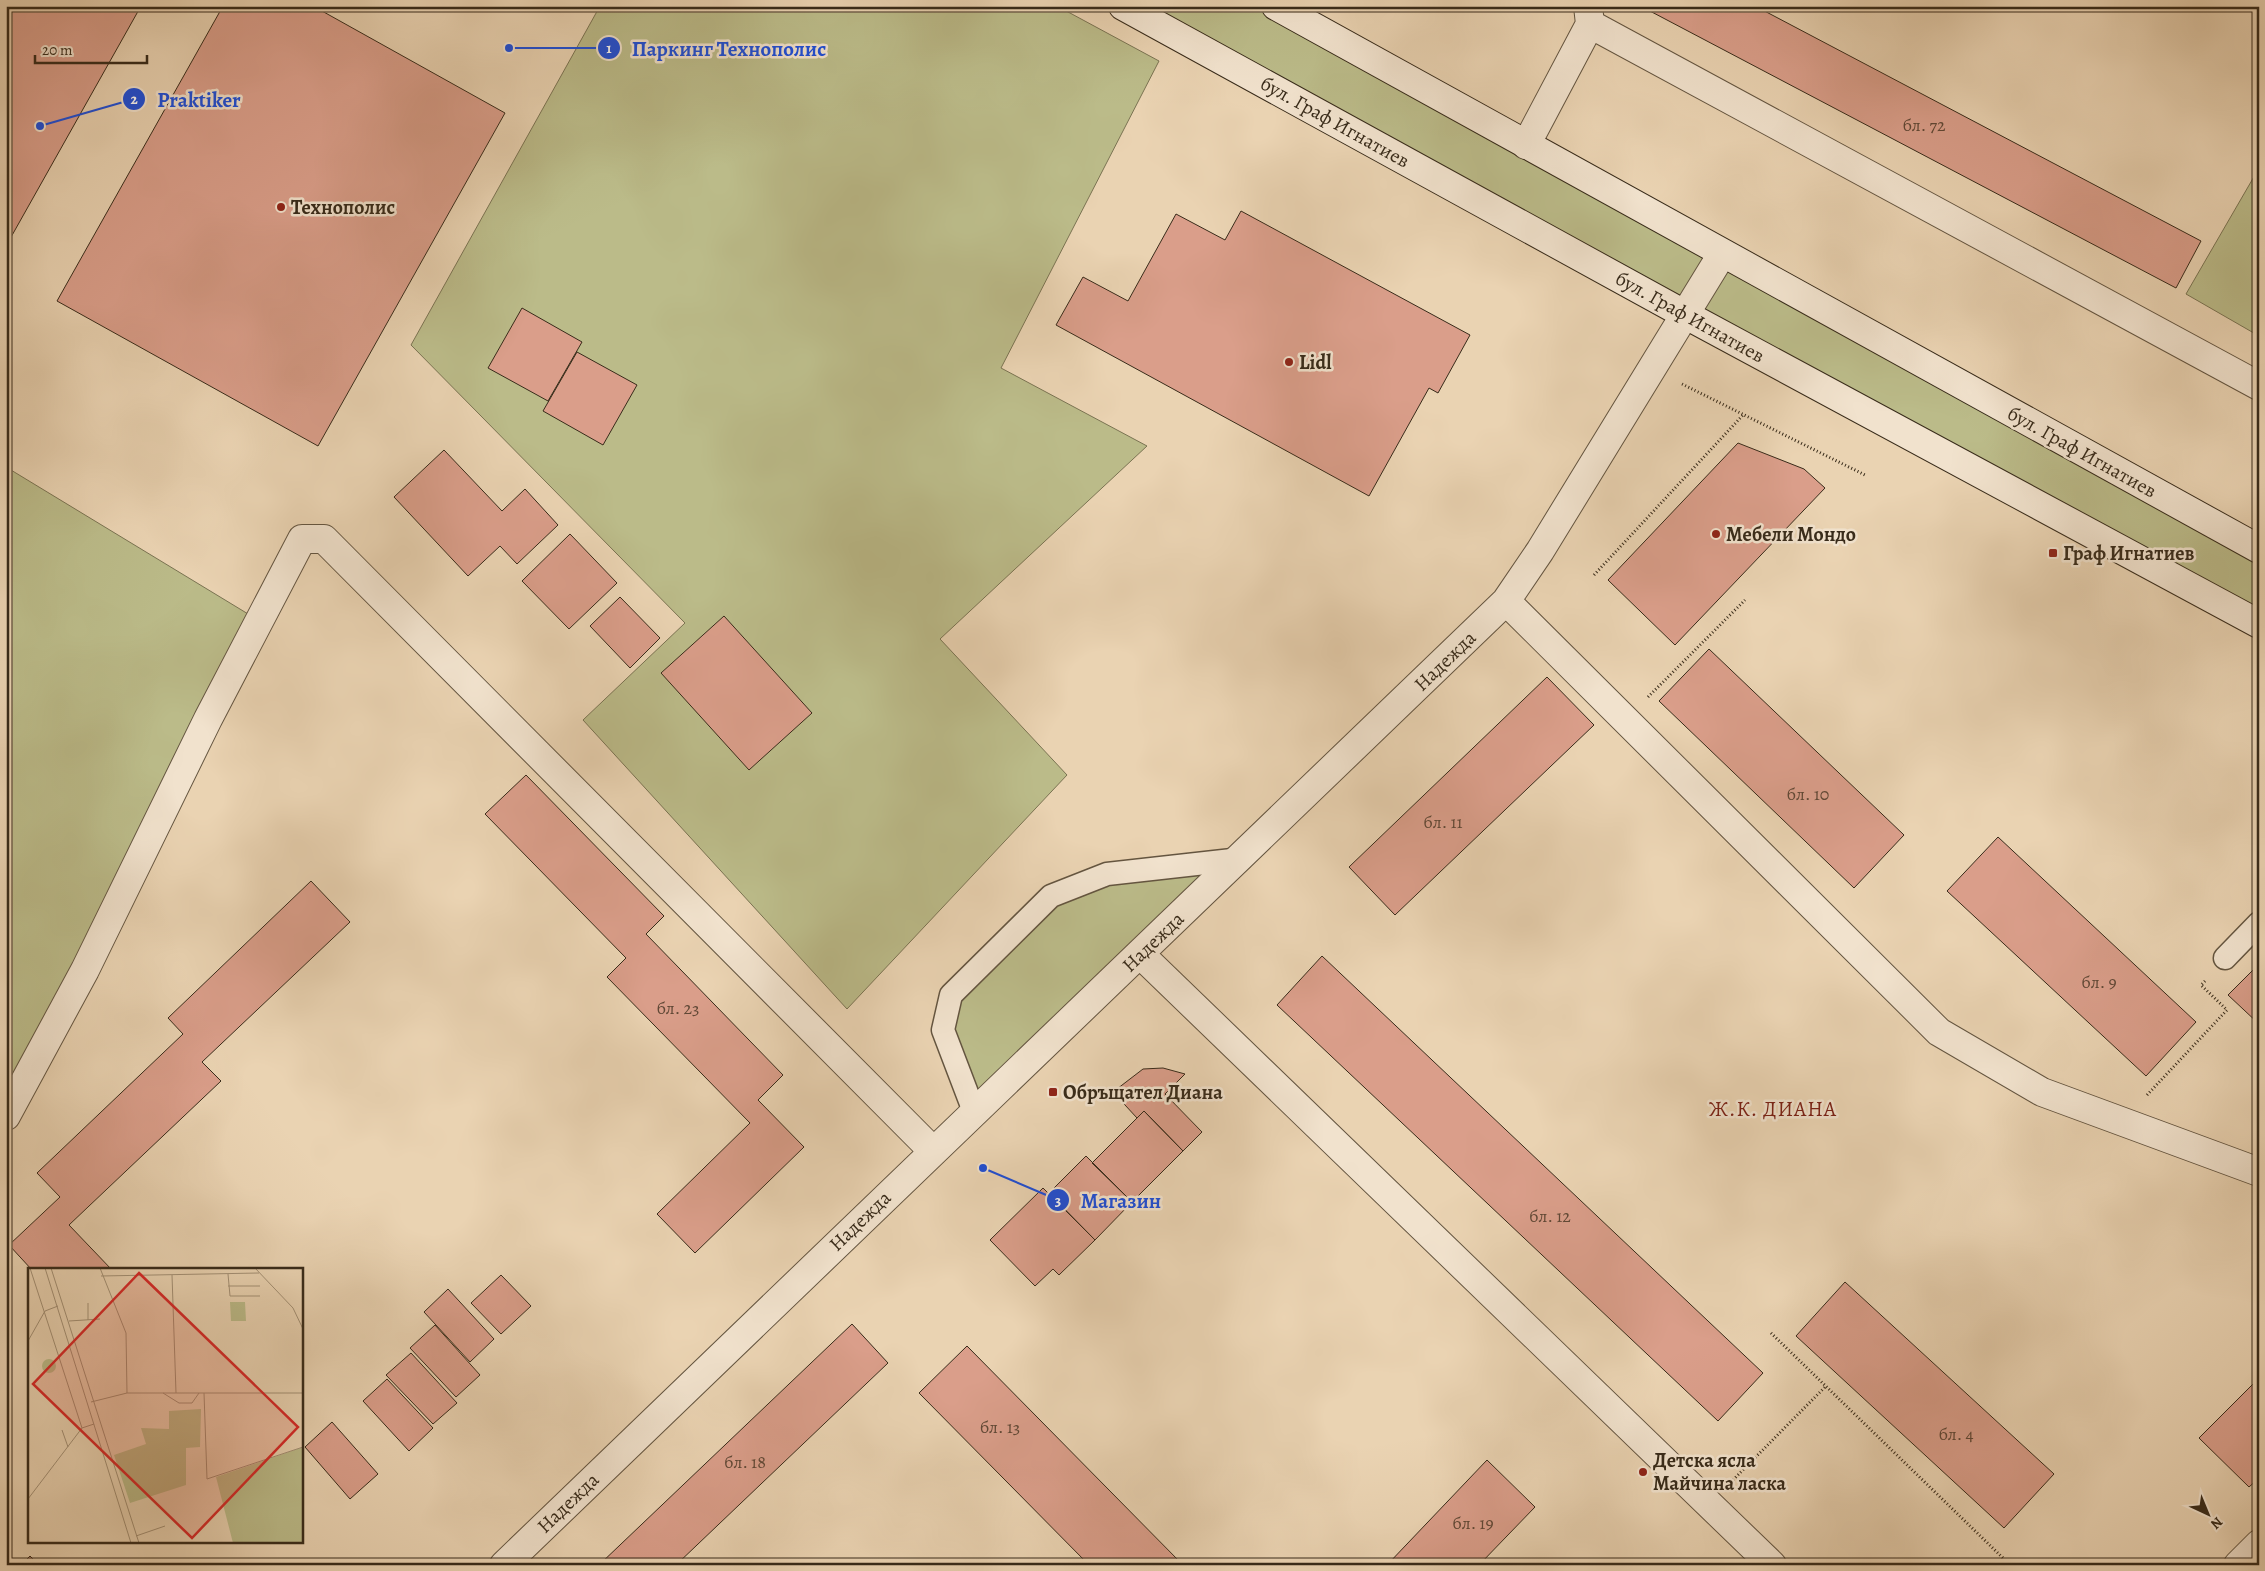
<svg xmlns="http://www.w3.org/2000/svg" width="2265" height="1571" font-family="Alegreya,serif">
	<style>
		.green { fill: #bbbb89; stroke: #7a7352 }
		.building { fill: #da9e8a; stroke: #382b1a }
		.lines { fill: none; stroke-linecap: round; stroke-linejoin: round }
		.lane-casing { stroke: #645540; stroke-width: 25 }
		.street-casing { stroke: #645540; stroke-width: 30 }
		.secondary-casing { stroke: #382b1a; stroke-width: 30 }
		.path { stroke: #382b1a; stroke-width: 3; stroke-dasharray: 1 2.5; stroke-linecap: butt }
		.lane { stroke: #f1e2cd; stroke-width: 22 }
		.street { stroke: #f1e2cd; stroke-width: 28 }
		.secondary { stroke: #f1e2cd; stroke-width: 28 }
		.poi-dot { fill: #8f2418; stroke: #f1e2cd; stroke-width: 2 }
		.labels { text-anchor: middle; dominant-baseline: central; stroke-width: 5; stroke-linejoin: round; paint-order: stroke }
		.number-label { font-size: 18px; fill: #604836 }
		.street-label { font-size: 20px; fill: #382b1a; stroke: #f1e2cd }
		.poi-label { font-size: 20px; font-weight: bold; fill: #382b1a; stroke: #f1e2cd; text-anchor: start }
		.neighbourhood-label { font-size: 21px; letter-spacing: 1px; fill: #7a1f14; stroke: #f1e2cd }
		.inset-road { fill: none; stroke: #a39075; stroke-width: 1 }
		.view { fill: #d62828; fill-opacity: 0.15; stroke: #d62828; stroke-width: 2.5 }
		.inset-edge { fill: none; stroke: #382b1a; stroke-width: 2.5 }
		.leader { fill: none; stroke: #1d4ed8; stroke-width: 2 }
		.callout-dot { fill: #1d4ed8; stroke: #f1e2cd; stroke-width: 2 }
		.mark-label { font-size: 15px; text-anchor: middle; font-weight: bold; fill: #fff }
		.callout-label { font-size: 21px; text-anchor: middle; font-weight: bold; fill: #1d4ed8; stroke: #f1e2cd; stroke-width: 5; stroke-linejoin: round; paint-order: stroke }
	</style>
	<rect width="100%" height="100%" fill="#ead3b2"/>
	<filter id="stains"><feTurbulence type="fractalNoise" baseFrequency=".004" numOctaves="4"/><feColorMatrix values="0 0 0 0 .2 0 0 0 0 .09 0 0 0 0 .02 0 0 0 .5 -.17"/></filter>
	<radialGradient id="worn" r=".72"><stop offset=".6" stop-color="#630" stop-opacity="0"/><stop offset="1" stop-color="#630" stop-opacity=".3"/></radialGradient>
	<path class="green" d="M 600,6 L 1057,6 L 1159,61 L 1001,368 L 1147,446 L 940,639 L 1067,775 L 847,1009 L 583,720 L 685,623 L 411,345 Z
		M 1123,6 L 1276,6 L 2259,549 L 2259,624 Z
		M 2259,168 L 2259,336 L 2186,294 Z
		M 6,467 L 258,620 L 6,1116 Z
		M 1241,859 L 975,1114 L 943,1030 L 951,995 L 1051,896 Z"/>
	<path class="building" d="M 6,6 L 141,6 L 6,246 Z
		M 223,6 L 313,6 L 505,113 L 318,446 L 57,301 Z
		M 1649,6 L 1755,6 L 2201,241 L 2176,288 L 1648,10 Z
		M 1241,211 L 1470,335 L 1438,393 L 1429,388 L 1369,496 L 1056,325 L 1083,277 L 1128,301 L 1176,214 L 1225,240 Z
		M 522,308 L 582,342 L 548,401 L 488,368 Z
		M 577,352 L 637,385 L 603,445 L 543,411 Z
		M 1738,443 L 1804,469 L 1825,488 L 1675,645 L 1608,580 Z
		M 444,450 L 502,511 L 525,489 L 558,525 L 517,564 L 500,546 L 468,576 L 394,497 Z
		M 570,534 L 617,583 L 569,629 L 522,581 Z
		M 620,597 L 660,638 L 630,668 L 590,626 Z
		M 724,616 L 812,713 L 749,770 L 661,673 Z
		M 1709,649 L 1904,835 L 1854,888 L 1659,701 Z
		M 1547,677 L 1594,725 L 1395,915 L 1349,867 Z
		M 526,775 L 664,916 L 646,934 L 783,1075 L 758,1100 L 804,1147 L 695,1253 L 657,1214 L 750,1123 L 607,977 L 626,958 L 485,814 Z
		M 1998,837 L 2196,1022 L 2146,1076 L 1947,891 Z
		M 311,881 L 350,922 L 202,1062 L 221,1081 L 69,1225 L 112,1270 L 32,1270 L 9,1245 L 60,1197 L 37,1173 L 183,1034 L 168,1018 Z
		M 1322,956 L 1763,1373 L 1718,1421 L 1277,1005 Z
		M 2259,964 L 2259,1024 L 2228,995 Z
		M 1163,1068 L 1185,1074 L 1165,1094 L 1202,1132 L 1183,1151 L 1144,1111 L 1137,1118 L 1113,1092 L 1143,1069 Z
		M 1144,1111 L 1183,1151 L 1132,1202 L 1092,1163 Z
		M 1086,1156 L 1132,1202 L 1095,1240 L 1049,1193 Z
		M 1043,1188 L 1095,1240 L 1059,1275 L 1053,1269 L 1035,1286 L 990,1240 Z
		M 501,1275 L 531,1306 L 501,1334 L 471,1303 Z
		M 1845,1282 L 2054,1474 L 2004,1528 L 1796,1336 Z
		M 448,1289 L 494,1339 L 470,1362 L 424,1312 Z
		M 852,1324 L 888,1363 L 676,1565 L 599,1565 Z
		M 435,1325 L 480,1375 L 456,1397 L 410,1348 Z
		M 967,1346 L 1181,1563 L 1180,1565 L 1089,1565 L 919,1393 Z
		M 411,1353 L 457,1403 L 433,1424 L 386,1375 Z
		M 2259,1378 L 2259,1478 L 2249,1487 L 2199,1438 Z
		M 387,1379 L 433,1428 L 409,1451 L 363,1401 Z
		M 332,1422 L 378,1474 L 350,1499 L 305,1447 Z
		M 1487,1460 L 1535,1507 L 1479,1565 L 1387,1565 Z
		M 30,1556 L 39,1565 L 21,1565 Z"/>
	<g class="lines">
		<g class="lane-casing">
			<path id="lane" d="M 2225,958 L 2259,923
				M 975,1114 L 943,1030 L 951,995 L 1051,896 L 1107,874 L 1241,859"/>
		</g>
		<g class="street-casing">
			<path id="street" d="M 1590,24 L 2259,386
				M 1526,145 L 1590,24 L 1588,6
				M 1506,601 L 1939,1032 L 2042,1092 L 2259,1172
				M 1140,954 L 1772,1565
				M 6,1116 L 85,970 L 208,719 L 302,539 L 324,539 L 933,1151
				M 504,1565 L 1506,601 L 1540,551 L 1722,254
				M 2238,1565 L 2259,1544"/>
		</g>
		<g class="secondary-casing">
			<path id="secondary" d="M 1123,6 L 1686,315 L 2259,624
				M 1276,6 L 2259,549"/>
		</g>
		<path class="path" d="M 1682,384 L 1865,475
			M 1594,575 L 1743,415
			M 1648,697 L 1745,600
			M 2147,1095 L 2227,1010 L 2201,985 L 2205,981
			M 1771,1333 L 2003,1558
			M 1733,1480 L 1826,1386"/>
		<use href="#lane" class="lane"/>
		<use href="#street" class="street"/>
		<use href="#secondary" class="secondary"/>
	</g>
	<g class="poi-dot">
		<circle cx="281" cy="207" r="5"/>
		<circle cx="1289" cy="362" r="5"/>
		<circle cx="1716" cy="534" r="5"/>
		<rect x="2048" y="548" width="10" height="10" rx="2.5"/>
		<rect x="1048" y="1087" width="10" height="10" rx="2.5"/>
		<circle cx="1643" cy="1472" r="5"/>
	</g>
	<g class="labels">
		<g class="number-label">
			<text x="1924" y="125">бл. 72</text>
			<text x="1808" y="794">бл. 10</text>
			<text x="1443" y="822">бл. 11</text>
			<text x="2099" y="982">бл. 9</text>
			<text x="678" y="1008">бл. 23</text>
			<text x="1550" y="1216">бл. 12</text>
			<text x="1000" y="1427">бл. 13</text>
			<text x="1956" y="1434">бл. 4</text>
			<text x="745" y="1462">бл. 18</text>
			<text x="1473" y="1523">бл. 19</text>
		</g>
		<g class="street-label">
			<text transform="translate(1335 122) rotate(29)">бул. Граф Игнатиев</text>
			<text transform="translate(1690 317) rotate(29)">бул. Граф Игнатиев</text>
			<text transform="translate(2082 452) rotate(29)">бул. Граф Игнатиев</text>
			<text transform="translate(1445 661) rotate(-44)">Надежда</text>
			<text transform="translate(1153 942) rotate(-44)">Надежда</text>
			<text transform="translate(860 1221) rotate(-44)">Надежда</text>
			<text transform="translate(568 1503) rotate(-44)">Надежда</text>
		</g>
		<g class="poi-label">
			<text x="291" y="207">Технополис</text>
			<text x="1299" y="362">Lidl</text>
			<text x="1726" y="534">Мебели Мондо</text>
			<text x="2063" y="553">Граф Игнатиев</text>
			<text x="1063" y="1092">Обръщател Диана</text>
			<text x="1653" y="1460">Детска ясла<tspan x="1653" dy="23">Майчина ласка</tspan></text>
		</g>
		<g class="neighbourhood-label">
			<text x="1773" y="1109">Ж.К. ДИАНА</text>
		</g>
	</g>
	<g transform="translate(28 1268)">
		<rect width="275" height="275" fill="#ead3b2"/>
		<path d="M 202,34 L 217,34 L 218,53 L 203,53 ZM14 98a7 7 0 1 1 14 0a7 7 0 1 1-14 0ZM 173,141 L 172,179 L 158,180 L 158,217 L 102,235 L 86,187 L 118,176 L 113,160 L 141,161 L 141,143 ZM 275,179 L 275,275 L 205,275 L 188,209 Z" fill="#bbbb89"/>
		<path class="inset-road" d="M 2,0 L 54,160M 17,0 L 103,275M 23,0 L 111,275M 72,0 L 98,65 L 99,125M 227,0 L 265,40 L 275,61M 200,6 L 202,28 L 232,28M 144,7 L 148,125M 73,8 L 231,5M 200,18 L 232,18M 60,35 L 60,52M 41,53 L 72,51M 0,73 L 17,43 L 30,38M 135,125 L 151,135 L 164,135 L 171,125M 176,125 L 179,211 L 275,179M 63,134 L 99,125 L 275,125M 34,162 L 40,179M 0,231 L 54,160 L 66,156M 108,268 L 137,258"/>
		<path class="view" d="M 111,5 L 270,159 L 164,270 L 5,116 Z"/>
		<rect width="275" height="275" class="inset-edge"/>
	</g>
	<path class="leader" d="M509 48L609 48M40 126L134 99M983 1168L1058 1200"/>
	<g class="callout-dot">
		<circle cx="509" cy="48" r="5"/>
		<circle cx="40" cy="126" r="5"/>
		<circle cx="983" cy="1168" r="5"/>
		<circle cx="609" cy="48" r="12"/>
		<circle cx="134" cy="99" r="12"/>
		<circle cx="1058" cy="1200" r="12"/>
	</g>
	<g class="mark-label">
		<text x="609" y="53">1</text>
		<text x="134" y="104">2</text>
		<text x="1058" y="1206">3</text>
	</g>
	<g class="callout-label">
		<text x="729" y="56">Паркинг Технополис</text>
		<text x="199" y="107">Praktiker</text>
		<text x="1121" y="1208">Магазин</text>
	</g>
	<rect width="2265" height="1571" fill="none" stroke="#ead3b2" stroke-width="25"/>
	<rect x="8" y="8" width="2250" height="1556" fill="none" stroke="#382b1a" stroke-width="2.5"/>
	<rect x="12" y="12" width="2240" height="1546" fill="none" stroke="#382b1a"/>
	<g transform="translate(2208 1514) rotate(136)" stroke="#f1e2cd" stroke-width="4" paint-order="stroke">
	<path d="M0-4L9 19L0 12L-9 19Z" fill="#382b1a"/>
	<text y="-8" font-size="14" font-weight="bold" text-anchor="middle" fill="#382b1a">N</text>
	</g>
	<path d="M35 55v8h112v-8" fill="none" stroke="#382b1a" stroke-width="2.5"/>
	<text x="42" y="55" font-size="15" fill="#382b1a" stroke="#f1e2cd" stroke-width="4" paint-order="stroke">20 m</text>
	<rect width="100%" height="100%" filter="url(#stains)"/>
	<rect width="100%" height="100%" fill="url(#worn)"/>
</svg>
